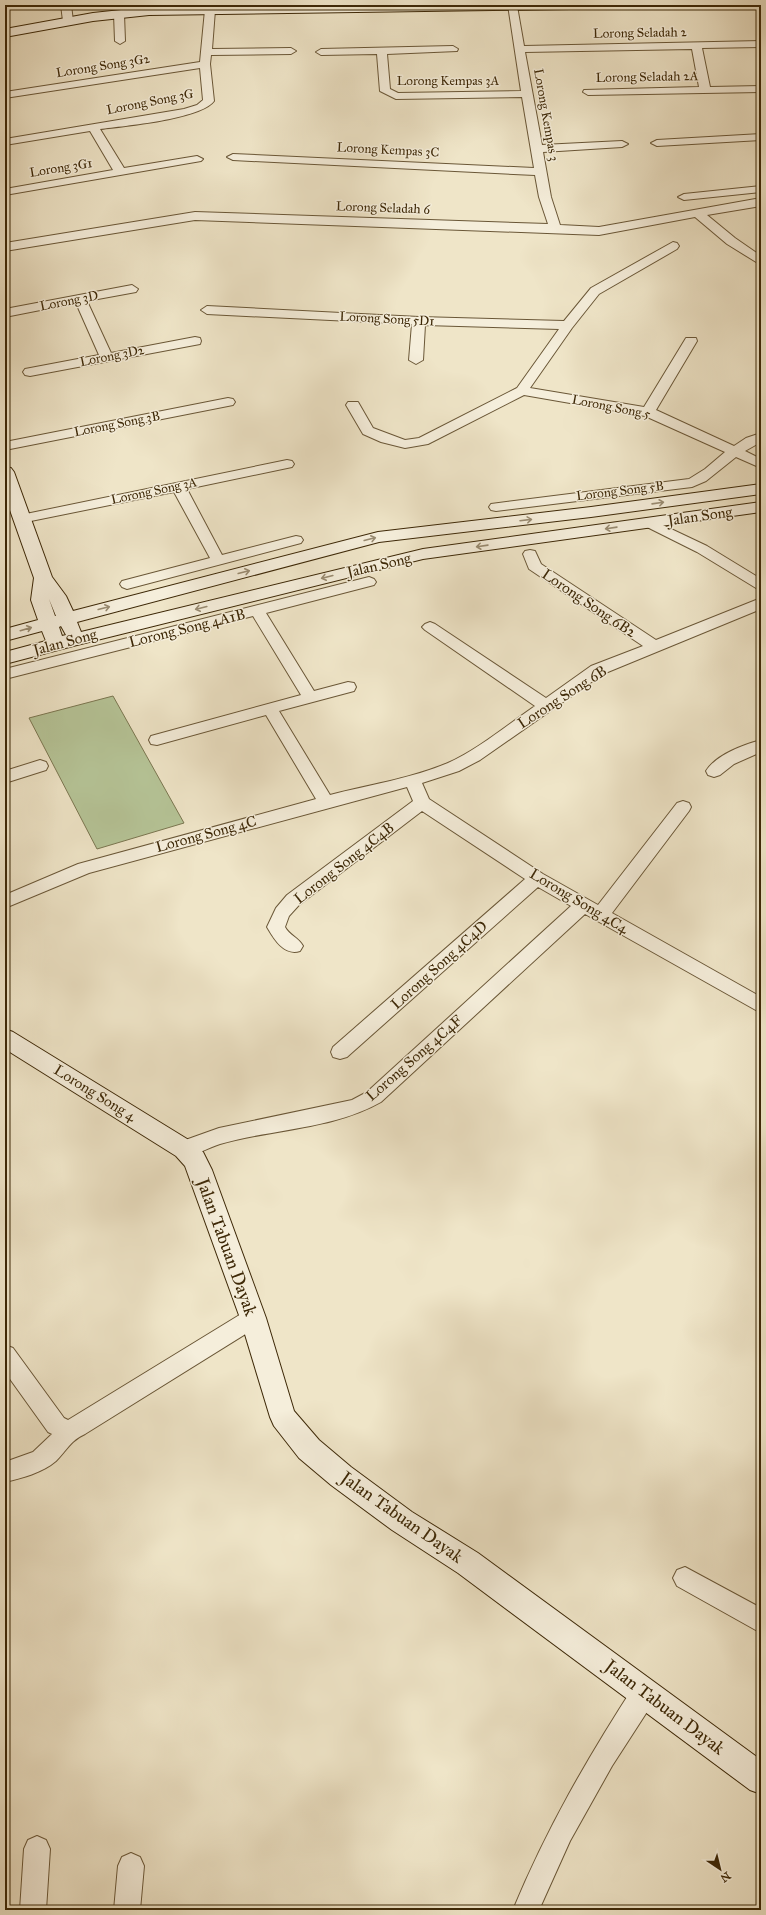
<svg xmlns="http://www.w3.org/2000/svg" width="766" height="1915" font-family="'IM FELL Great Primer',serif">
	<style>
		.green { fill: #b6c598; stroke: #7a7650 }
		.building { fill: #e2ab89; stroke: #9e7860 }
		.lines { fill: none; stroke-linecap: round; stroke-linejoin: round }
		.street-casing { stroke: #6a5737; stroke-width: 2 }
		.secondary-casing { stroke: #3d2807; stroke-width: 2 }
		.street { fill: #f5eedb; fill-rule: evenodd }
		.secondary { fill: #f5eedb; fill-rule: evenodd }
		.oneway { stroke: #998b71 }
		.labels { text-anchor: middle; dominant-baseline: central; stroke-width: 3; stroke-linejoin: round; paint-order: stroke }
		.far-street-label { font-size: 13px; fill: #3d2807; stroke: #f5eedb }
		.street-label { font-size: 15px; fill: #3d2807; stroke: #f5eedb }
		.near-street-label { font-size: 18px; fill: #3d2807; stroke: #f5eedb }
	</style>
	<rect width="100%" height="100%" fill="#efe5c8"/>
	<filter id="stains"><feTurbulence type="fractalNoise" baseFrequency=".005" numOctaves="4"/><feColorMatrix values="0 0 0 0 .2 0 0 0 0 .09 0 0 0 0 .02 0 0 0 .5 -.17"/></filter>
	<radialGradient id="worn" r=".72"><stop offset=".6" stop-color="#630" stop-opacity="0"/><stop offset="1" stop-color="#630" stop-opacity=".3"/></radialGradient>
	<path class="green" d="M 113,696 L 184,823 L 97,849 L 29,718 Z"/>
	<path class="building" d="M 761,1899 L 761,1910 L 755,1910 Z"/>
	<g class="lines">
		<g class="street-casing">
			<path id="street" d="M 61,5 L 71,5 L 73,21 L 72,23 L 68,24 L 63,21 Z
				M 508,5 L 517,6 L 524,46 L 761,41 L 761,47 L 702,48 L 710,87 L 761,86 L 761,92 L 588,95 L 583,92 L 584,90 L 699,87 L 692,49 L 525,52 L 542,145 L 622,141 L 628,144 L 622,147 L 543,152 L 551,197 L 560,225 L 599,227 L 761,198 L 761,206 L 707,215 L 735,238 L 761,256 L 761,265 L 727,244 L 695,217 L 599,235 L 195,220 L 5,251 L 5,243 L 195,212 L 548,224 L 539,197 L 535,175 L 233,160 L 227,157 L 233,154 L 534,168 L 522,97 L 396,99 L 380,91 L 377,54 L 321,55 L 316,52 L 321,49 L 453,46 L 458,49 L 457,51 L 387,54 L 390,89 L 398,93 L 521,91 Z
				M 210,7 L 215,10 L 212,49 L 291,48 L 296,51 L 291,54 L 211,55 L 210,64 L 214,101 C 201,119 124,126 100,129 L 124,168 L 197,156 L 203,159 L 201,161 L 5,195 L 5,189 L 113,170 L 90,131 L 5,145 L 5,139 L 184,109 L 197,105 L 203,100 L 200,68 L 5,98 L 5,92 L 200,62 L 205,10 Z
				M 119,11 L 124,14 L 125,41 L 120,44 L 115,41 L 114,14 Z
				M 761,134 L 761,140 L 657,146 L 651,143 L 657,140 Z
				M 761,186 L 761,192 L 684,200 L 678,197 L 684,194 Z
				M 673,242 L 677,243 L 679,246 L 677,249 L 599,294 L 572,328 L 530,388 L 644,407 L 686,338 L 696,338 L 697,341 L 656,410 L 734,446 L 746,438 L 761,433 L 761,442 L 745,451 L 761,459 L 761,468 L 736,457 L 706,481 L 692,487 L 496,511 L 491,510 L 489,507 L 491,504 L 689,479 L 705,469 L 725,452 L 645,416 L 524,395 L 428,444 L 405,448 L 381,442 L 363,434 L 346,405 L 348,402 L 358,402 L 373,428 L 405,440 L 419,438 L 517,388 L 559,329 L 425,325 L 423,360 L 416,364 L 409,360 L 412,324 L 207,314 L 201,310 L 207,306 L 419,317 L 564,321 L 591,288 Z
				M 132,285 L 138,289 L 136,292 L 87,301 L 111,353 L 195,337 L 200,338 L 201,341 L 200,344 L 30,376 L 25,375 L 23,372 L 25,369 L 99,355 L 76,303 L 5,317 L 5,309 Z
				M 228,398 L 233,399 L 235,402 L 233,405 L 5,450 L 5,442 Z
				M 287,460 L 292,461 L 294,464 L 292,467 L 187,489 L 222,555 L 296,536 L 301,537 L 303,540 L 301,543 L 127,589 L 122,587 L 120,584 L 122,581 L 210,558 L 174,492 L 21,523 L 16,522 L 14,519 L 16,516 L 21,515 Z
				M 650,519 L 707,546 L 761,579 L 761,590 L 756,588 L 697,552 L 645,526 L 643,523 L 645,520 Z
				M 530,550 L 535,551 L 541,564 L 656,640 L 761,598 L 761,609 L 603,674 L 480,760 L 459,771 L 422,783 L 429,799 L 543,874 L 598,905 L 677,803 L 683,801 L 689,803 L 691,807 L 689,811 L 612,913 L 761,997 L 761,1013 L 585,914 L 381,1102 C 334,1129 272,1129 220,1144 C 207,1148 191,1159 177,1155 L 174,1149 L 177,1143 L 219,1128 L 352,1100 L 367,1092 L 571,906 L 538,887 L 347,1057 L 340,1059 L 333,1057 L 331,1052 L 333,1047 L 525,879 L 422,811 L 299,905 L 289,916 L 285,927 C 289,935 299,938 303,946 L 300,951 C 284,956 274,939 267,927 L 276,908 L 287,895 L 413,801 L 407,787 L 89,873 L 5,908 L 5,895 L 78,864 L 316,799 L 266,715 L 157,745 L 151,744 L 149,740 L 151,736 L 301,695 L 253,616 L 5,679 L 5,669 L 369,577 L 374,579 L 376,582 L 374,585 L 266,613 L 314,691 L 348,682 L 354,683 L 356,687 L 354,691 L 279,711 L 330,795 C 368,785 413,778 448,763 C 479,749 507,725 535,706 L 425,630 L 422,627 L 425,624 L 430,622 L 435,624 L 546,698 L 591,666 L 643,646 L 529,569 L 523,554 L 525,551 Z
				M 761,740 L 761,752 L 734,764 L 720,775 L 714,777 L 708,775 L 706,771 C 716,755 743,745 761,740 Z
				M 40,760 L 46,762 L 48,766 L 46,770 L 5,783 L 5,771 Z
				M 253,1309 L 260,1311 L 264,1318 L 260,1325 L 85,1434 C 71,1440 66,1451 56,1461 C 42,1473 22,1478 5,1482 L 5,1462 L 33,1452 L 52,1434 L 48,1432 L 5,1372 L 5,1345 L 13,1348 L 64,1418 L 68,1420 L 246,1311 Z
				M 685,1567 L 761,1608 L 761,1633 L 677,1586 L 673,1578 L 677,1570 Z
				M 645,1680 L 654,1683 L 657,1692 L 654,1701 L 612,1766 L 570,1841 L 539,1910 L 513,1910 C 547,1828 588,1757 636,1683 Z
				M 37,1836 L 46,1840 L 50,1849 L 46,1910 L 20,1910 L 24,1849 L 28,1840 Z
				M 131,1853 L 140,1857 L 144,1866 L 140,1910 L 114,1910 L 118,1866 L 122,1857 Z"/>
		</g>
		<g class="secondary-casing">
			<path id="secondary" d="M 311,5 L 576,5 L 570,9 L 149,15 L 93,21 L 5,37 L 5,29 L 93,13 L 149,7 Z
				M 5,467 L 11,468 L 14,472 L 52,577 L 66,596 L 73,611 L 378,532 L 591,507 L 761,484 L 761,494 L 591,517 L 379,542 L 77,622 L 81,632 L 423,549 L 761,502 L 761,512 L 423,559 L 77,645 L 5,664 L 5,652 L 46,641 L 42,631 L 5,641 L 5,629 L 38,620 L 31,600 L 34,578 L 5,496 ZM 49,599 L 56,616 L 55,616 ZM 61,626 L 66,635 L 62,636 L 59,627 Z
				M 5,1029 L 13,1032 L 192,1142 L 203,1152 L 212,1170 L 266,1318 L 294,1411 L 319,1440 L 351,1467 L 412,1512 L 478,1553 L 761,1760 L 761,1794 L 750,1790 L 458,1573 L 392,1530 L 331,1485 L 299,1458 L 274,1426 L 270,1417 L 240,1318 L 185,1166 L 176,1156 L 5,1049 Z"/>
		</g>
		<use href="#street" class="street"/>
		<use href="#secondary" class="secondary"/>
	</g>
	<defs><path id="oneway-shaft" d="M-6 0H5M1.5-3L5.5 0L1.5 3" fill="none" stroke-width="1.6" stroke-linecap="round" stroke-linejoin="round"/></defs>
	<g class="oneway">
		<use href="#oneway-shaft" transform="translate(658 503) rotate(-8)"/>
		<use href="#oneway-shaft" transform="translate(526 520) rotate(-7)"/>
		<use href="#oneway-shaft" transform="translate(611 528) rotate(172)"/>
		<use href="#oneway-shaft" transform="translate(370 539) rotate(-14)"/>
		<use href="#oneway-shaft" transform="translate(482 546) rotate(172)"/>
		<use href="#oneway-shaft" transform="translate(244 572) rotate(-14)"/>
		<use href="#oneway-shaft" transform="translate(327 577) rotate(166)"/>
		<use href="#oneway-shaft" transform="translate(104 608) rotate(-14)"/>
		<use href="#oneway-shaft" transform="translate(201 608) rotate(166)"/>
		<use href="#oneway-shaft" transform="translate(26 629) rotate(-16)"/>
	</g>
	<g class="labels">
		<g class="far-street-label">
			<text transform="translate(640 33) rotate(-1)">Lorong Seladah 2</text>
			<text transform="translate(103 66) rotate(-9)">Lorong Song 3G2</text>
			<text transform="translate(647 77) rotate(-1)">Lorong Seladah 2A</text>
			<text x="448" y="81">Lorong Kempas 3A</text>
			<text transform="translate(150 102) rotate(-11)">Lorong Song 3G</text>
			<text transform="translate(546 115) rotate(80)">Lorong Kempas 3</text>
			<text transform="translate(388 150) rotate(3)">Lorong Kempas 3C</text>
			<text transform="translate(61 168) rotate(-9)">Lorong 3G1</text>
			<text transform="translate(383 208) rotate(2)">Lorong Seladah 6</text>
			<text transform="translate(69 301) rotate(-11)">Lorong 3D</text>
			<text transform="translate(387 319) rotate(3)">Lorong Song 5D1</text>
			<text transform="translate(112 356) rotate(-11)">Lorong 3D2</text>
			<text transform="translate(611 407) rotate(11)">Lorong Song 5</text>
			<text transform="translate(117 424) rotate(-11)">Lorong Song 3B</text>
			<text transform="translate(154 491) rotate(-12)">Lorong Song 3A</text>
			<text transform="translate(620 491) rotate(-7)">Lorong Song 5B</text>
		</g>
		<g class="street-label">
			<text transform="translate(700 516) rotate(-8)">Jalan Song</text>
			<text transform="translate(379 565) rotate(-13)">Jalan Song</text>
			<text transform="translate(589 603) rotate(34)">Lorong Song 6B2</text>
			<text transform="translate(187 628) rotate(-14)">Lorong Song 4A1B</text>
			<text transform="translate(65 642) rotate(-15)">Jalan Song</text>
			<text transform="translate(562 697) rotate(-33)">Lorong Song 6B</text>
			<text transform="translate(206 834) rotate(-15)">Lorong Song 4C</text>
			<text transform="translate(344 863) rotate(-38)">Lorong Song 4C4B</text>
			<text transform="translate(579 901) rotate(31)">Lorong Song 4C4</text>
			<text transform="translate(439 965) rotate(-42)">Lorong Song 4C4D</text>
			<text transform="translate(414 1058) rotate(-41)">Lorong Song 4C4F</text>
			<text transform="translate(95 1093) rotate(32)">Lorong Song 4</text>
		</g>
		<g class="near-street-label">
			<text transform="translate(227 1247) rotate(70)">Jalan Tabuan Dayak</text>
			<text transform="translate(402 1517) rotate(35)">Jalan Tabuan Dayak</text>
			<text transform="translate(665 1707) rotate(37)">Jalan Tabuan Dayak</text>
		</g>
	</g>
	<rect width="766" height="1915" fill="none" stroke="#efe5c8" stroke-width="20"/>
	<rect x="6" y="6" width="754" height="1903" fill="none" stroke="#3d2807" stroke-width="2"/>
	<rect x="10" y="10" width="746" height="1895" fill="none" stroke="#3d2807"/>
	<g transform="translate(720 1869) rotate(145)" stroke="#f5eedb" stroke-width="3" paint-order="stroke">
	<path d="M0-3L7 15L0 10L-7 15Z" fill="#3d2807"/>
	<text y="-6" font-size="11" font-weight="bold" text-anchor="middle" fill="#3d2807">N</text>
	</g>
	<rect width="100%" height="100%" filter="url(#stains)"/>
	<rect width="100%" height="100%" fill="url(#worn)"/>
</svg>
